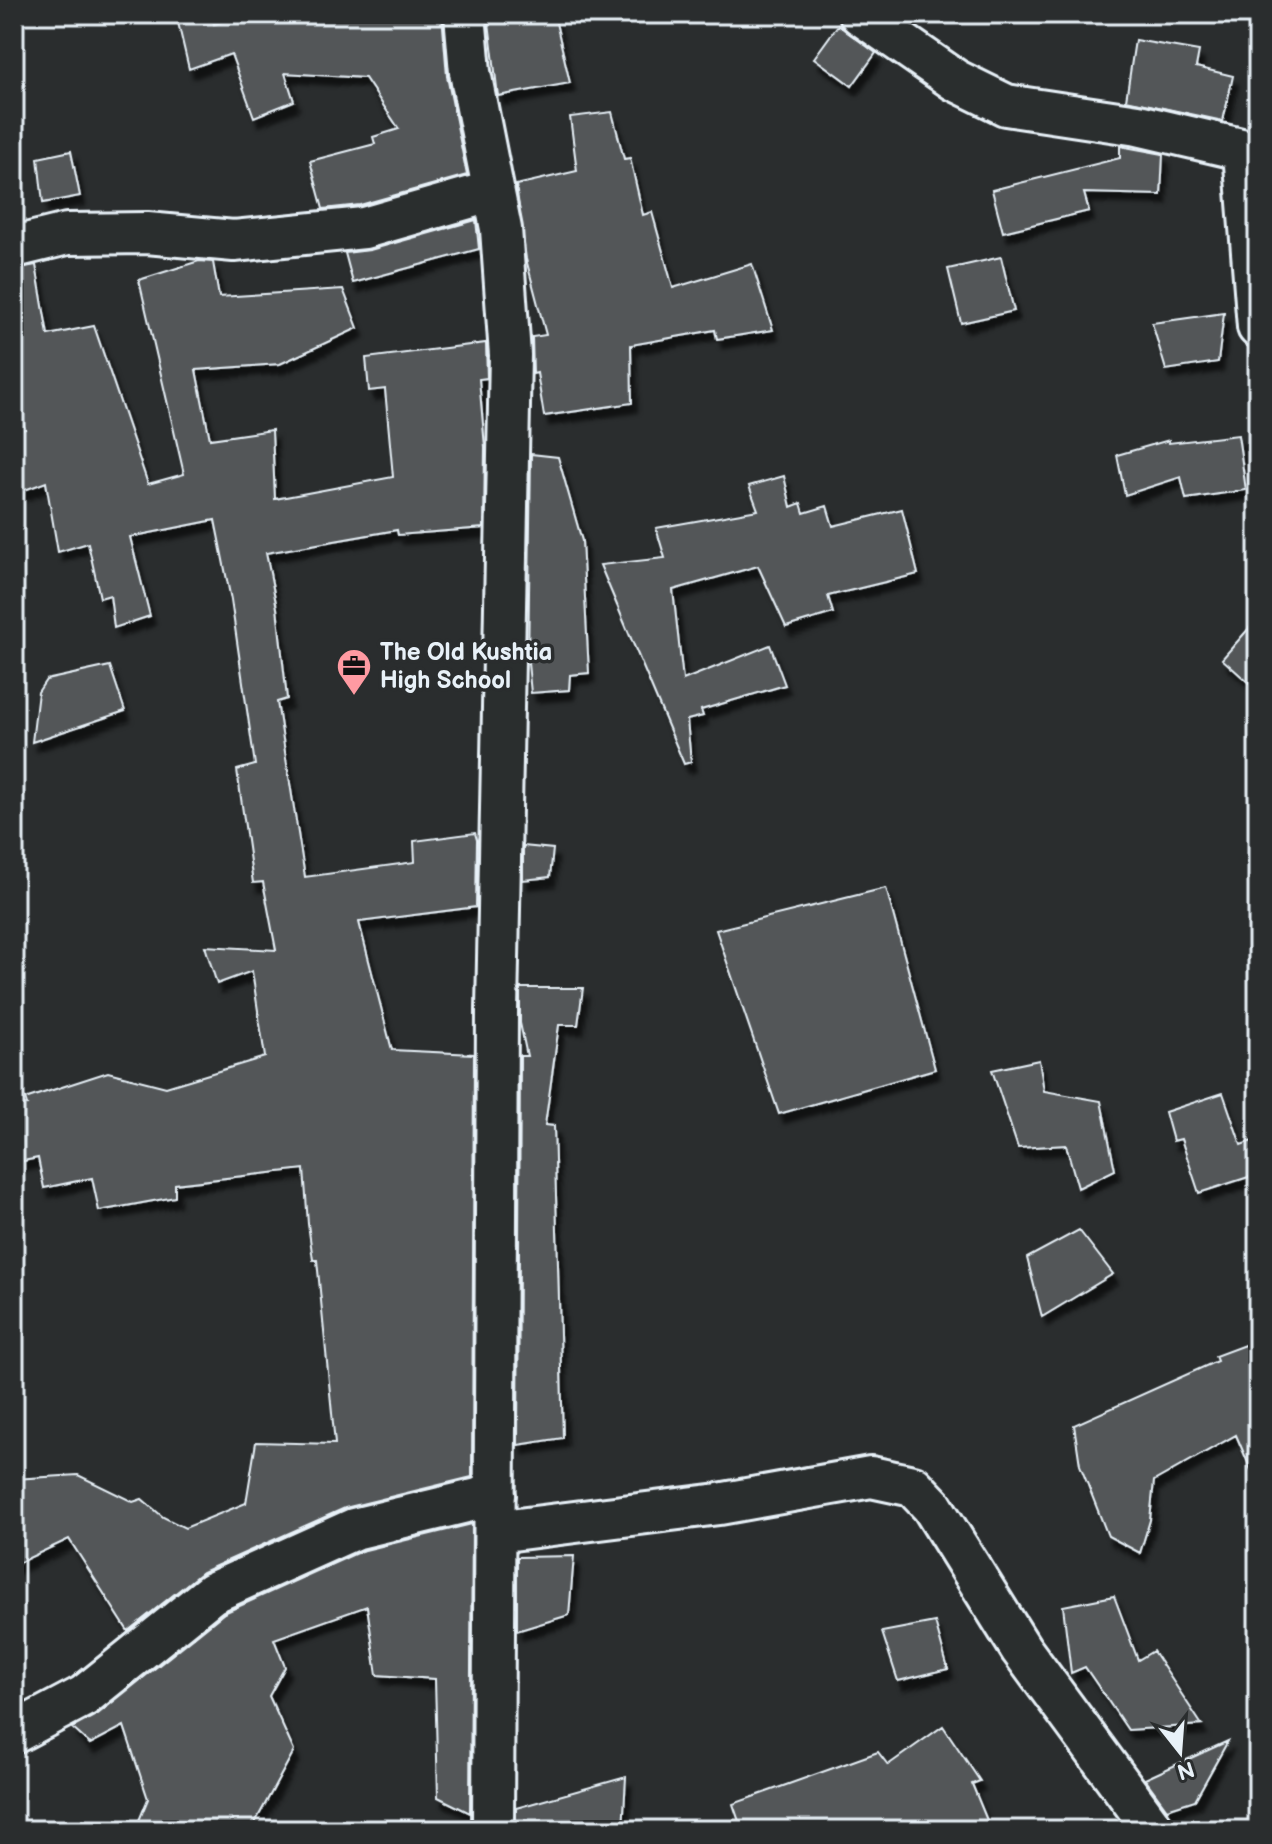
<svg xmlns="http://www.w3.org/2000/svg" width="1272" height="1844" font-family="'Balsamiq Sans',sans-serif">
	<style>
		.building { fill: #535759; stroke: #e8f1f8; stroke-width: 2; filter: url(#shadow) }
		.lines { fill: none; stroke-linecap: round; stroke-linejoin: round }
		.street-casing { stroke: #e8f1f8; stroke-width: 46 }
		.street { stroke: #2a2d2e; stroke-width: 40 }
		.labels { text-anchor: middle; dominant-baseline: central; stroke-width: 7; stroke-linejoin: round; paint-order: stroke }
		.poi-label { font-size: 24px; font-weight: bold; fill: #e8f1f8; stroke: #2a2d2e; text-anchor: start }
	</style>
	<defs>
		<filter id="shadow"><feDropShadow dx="5" dy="9" stdDeviation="2" flood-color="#0009"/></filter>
	</defs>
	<rect width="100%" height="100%" fill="#2a2d2e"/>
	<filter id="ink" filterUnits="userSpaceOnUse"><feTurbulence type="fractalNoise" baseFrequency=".0125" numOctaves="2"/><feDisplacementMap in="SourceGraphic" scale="16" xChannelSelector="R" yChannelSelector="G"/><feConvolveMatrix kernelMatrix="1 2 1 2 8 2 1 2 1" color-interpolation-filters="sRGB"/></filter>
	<g filter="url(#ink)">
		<path class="building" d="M 176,14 L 210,14 L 214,24 L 253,14 L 442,14 L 447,76 L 467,175 L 360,205 L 323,209 L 310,161 L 375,144 L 373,137 L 399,129 L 365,78 L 285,73 L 294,101 L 254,117 L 231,54 L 189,69 Z
			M 488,14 L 554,14 L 570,83 L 498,96 Z
			M 838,25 L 876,53 L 852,86 L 814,58 Z
			M 1135,40 L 1199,51 L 1196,67 L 1233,76 L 1223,121 L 1126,100 Z
			M 612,112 L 624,159 L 630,158 L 643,215 L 652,212 L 673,288 L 752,264 L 773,330 L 717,339 L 715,330 L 631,345 L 632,403 L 544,416 L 537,373 L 533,374 L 532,337 L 546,335 L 526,259 L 516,185 L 577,171 L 570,117 Z
			M 1120,146 L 1163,154 L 1161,195 L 1084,193 L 1089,211 L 1003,232 L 992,190 L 1120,158 Z
			M 71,151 L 80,196 L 43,203 L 38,158 Z
			M 476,220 L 479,249 L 353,283 L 345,253 L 370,250 Z
			M 1001,257 L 1014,311 L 961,323 L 948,269 Z
			M 199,261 L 213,262 L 219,297 L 343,289 L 358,328 L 280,364 L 196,370 L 210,439 L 272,430 L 275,499 L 393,477 L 385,389 L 369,391 L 366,358 L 486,343 L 487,378 L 479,379 L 485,447 L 484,528 L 398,535 L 397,530 L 266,553 L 277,608 L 287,699 L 277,702 L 305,877 L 415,862 L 414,841 L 475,833 L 477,840 L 476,907 L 359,922 L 392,1050 L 474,1054 L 472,1477 L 345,1508 L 202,1572 L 128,1631 L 69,1539 L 14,1565 L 14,1479 L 78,1475 L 133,1502 L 142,1499 L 163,1517 L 185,1528 L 246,1503 L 256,1442 L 335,1444 L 317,1260 L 313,1260 L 308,1224 L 304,1169 L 175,1184 L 175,1197 L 99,1211 L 92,1178 L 44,1188 L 38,1158 L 14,1163 L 14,1106 L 27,1105 L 25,1099 L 108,1072 L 166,1087 L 265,1057 L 252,971 L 217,984 L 205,946 L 276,950 L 263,882 L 253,883 L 237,770 L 255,765 L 231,600 L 215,520 L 130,537 L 150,616 L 114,628 L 110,595 L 100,598 L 88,543 L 58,552 L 46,482 L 14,494 L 14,432 L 25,429 L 14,397 L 14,269 L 36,265 L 48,335 L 94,326 L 148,484 L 184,474 L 139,280 Z
			M 1224,313 L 1218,362 L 1166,370 L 1152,323 Z
			M 1238,435 L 1246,490 L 1186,499 L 1181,477 L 1125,495 L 1117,455 L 1169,440 L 1169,443 Z
			M 531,454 L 558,457 L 582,541 L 589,673 L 570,675 L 569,690 L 531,693 L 528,663 Z
			M 784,476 L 791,507 L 801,503 L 804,513 L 827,506 L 833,526 L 902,509 L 918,574 L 828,596 L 833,613 L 786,627 L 758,566 L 673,590 L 683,680 L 770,645 L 785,685 L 701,710 L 703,716 L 687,720 L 691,762 L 684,764 L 600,565 L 665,558 L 656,528 L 758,510 L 749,486 Z
			M 1258,618 L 1258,691 L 1222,659 Z
			M 110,666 L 125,711 L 32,742 L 38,692 L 46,680 Z
			M 523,846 L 553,849 L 550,877 L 523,880 Z
			M 886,888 L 935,1069 L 779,1114 L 716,930 Z
			M 520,988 L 583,988 L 578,1025 L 559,1025 L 545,1125 L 554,1126 L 563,1438 L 518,1445 L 520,1056 L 527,1056 L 520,1023 Z
			M 1039,1060 L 1044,1091 L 1101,1101 L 1115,1170 L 1078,1188 L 1066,1145 L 1018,1148 L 992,1070 Z
			M 1223,1093 L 1241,1145 L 1252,1141 L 1258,1174 L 1199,1193 L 1181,1139 L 1173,1141 L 1165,1112 Z
			M 1079,1230 L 1113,1274 L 1042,1317 L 1027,1258 Z
			M 1258,1340 L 1258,1486 L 1236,1435 L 1154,1481 L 1150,1520 L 1140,1553 L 1108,1536 L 1080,1465 L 1074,1425 L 1217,1361 L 1215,1356 Z
			M 472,1524 L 470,1813 L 438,1797 L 435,1679 L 377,1675 L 367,1606 L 274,1639 L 285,1667 L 269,1696 L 294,1751 L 251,1830 L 135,1830 L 148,1799 L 124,1726 L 90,1744 L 72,1728 L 98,1714 L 224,1613 L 361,1551 Z
			M 574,1556 L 569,1615 L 517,1631 L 517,1557 Z
			M 1114,1596 L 1138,1660 L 1153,1651 L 1202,1725 L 1128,1730 L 1085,1667 L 1071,1673 L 1063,1606 Z
			M 935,1622 L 948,1669 L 898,1681 L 882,1632 Z
			M 943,1726 L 980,1781 L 972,1784 L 991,1830 L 742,1830 L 733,1804 L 878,1752 L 888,1765 Z
			M 1228,1741 L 1195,1800 L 1167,1809 L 1145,1779 Z
			M 626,1777 L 623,1830 L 516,1830 L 516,1808 Z"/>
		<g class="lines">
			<g class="street-casing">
				<path id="street" d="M 465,14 L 470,72 L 501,229 L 510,355 L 497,1010 L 493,1830
					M 860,14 L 955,80 L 1006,105 L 1138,125 L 1258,153
					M 1244,152 L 1258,327
					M 14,247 L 67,234 L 147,233 L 234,241 L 364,228 L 493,191
					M 495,1532 L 719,1504 L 871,1477 L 913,1486 L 932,1506 L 1021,1649 L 1154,1830
					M 14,1733 L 84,1696 L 212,1593 L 354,1529 L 495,1495"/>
			</g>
			<use href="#street" class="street"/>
		</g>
	</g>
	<defs>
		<g id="office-pin" transform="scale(1.8)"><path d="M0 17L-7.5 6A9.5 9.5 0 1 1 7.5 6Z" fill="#ff9aa2" stroke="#2a2d2e"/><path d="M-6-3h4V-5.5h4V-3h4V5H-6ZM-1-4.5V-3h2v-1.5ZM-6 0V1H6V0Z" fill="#111"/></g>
	</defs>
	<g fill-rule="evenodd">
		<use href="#office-pin" x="354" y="666"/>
	</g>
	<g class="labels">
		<g class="poi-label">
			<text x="380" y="652">The Old Kushtia<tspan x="380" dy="28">High School</tspan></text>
		</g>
	</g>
	<rect width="1272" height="1844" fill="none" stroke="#2a2d2e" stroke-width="48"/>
	<rect x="24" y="24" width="1224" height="1796" fill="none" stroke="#e8f1f8" stroke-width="3" filter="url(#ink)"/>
	<g transform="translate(1180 1752) rotate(163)" stroke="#2a2d2e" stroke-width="6" paint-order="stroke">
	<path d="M0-6L14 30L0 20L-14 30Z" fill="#e8f1f8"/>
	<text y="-12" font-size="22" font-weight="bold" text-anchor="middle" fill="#e8f1f8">N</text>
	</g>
</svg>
